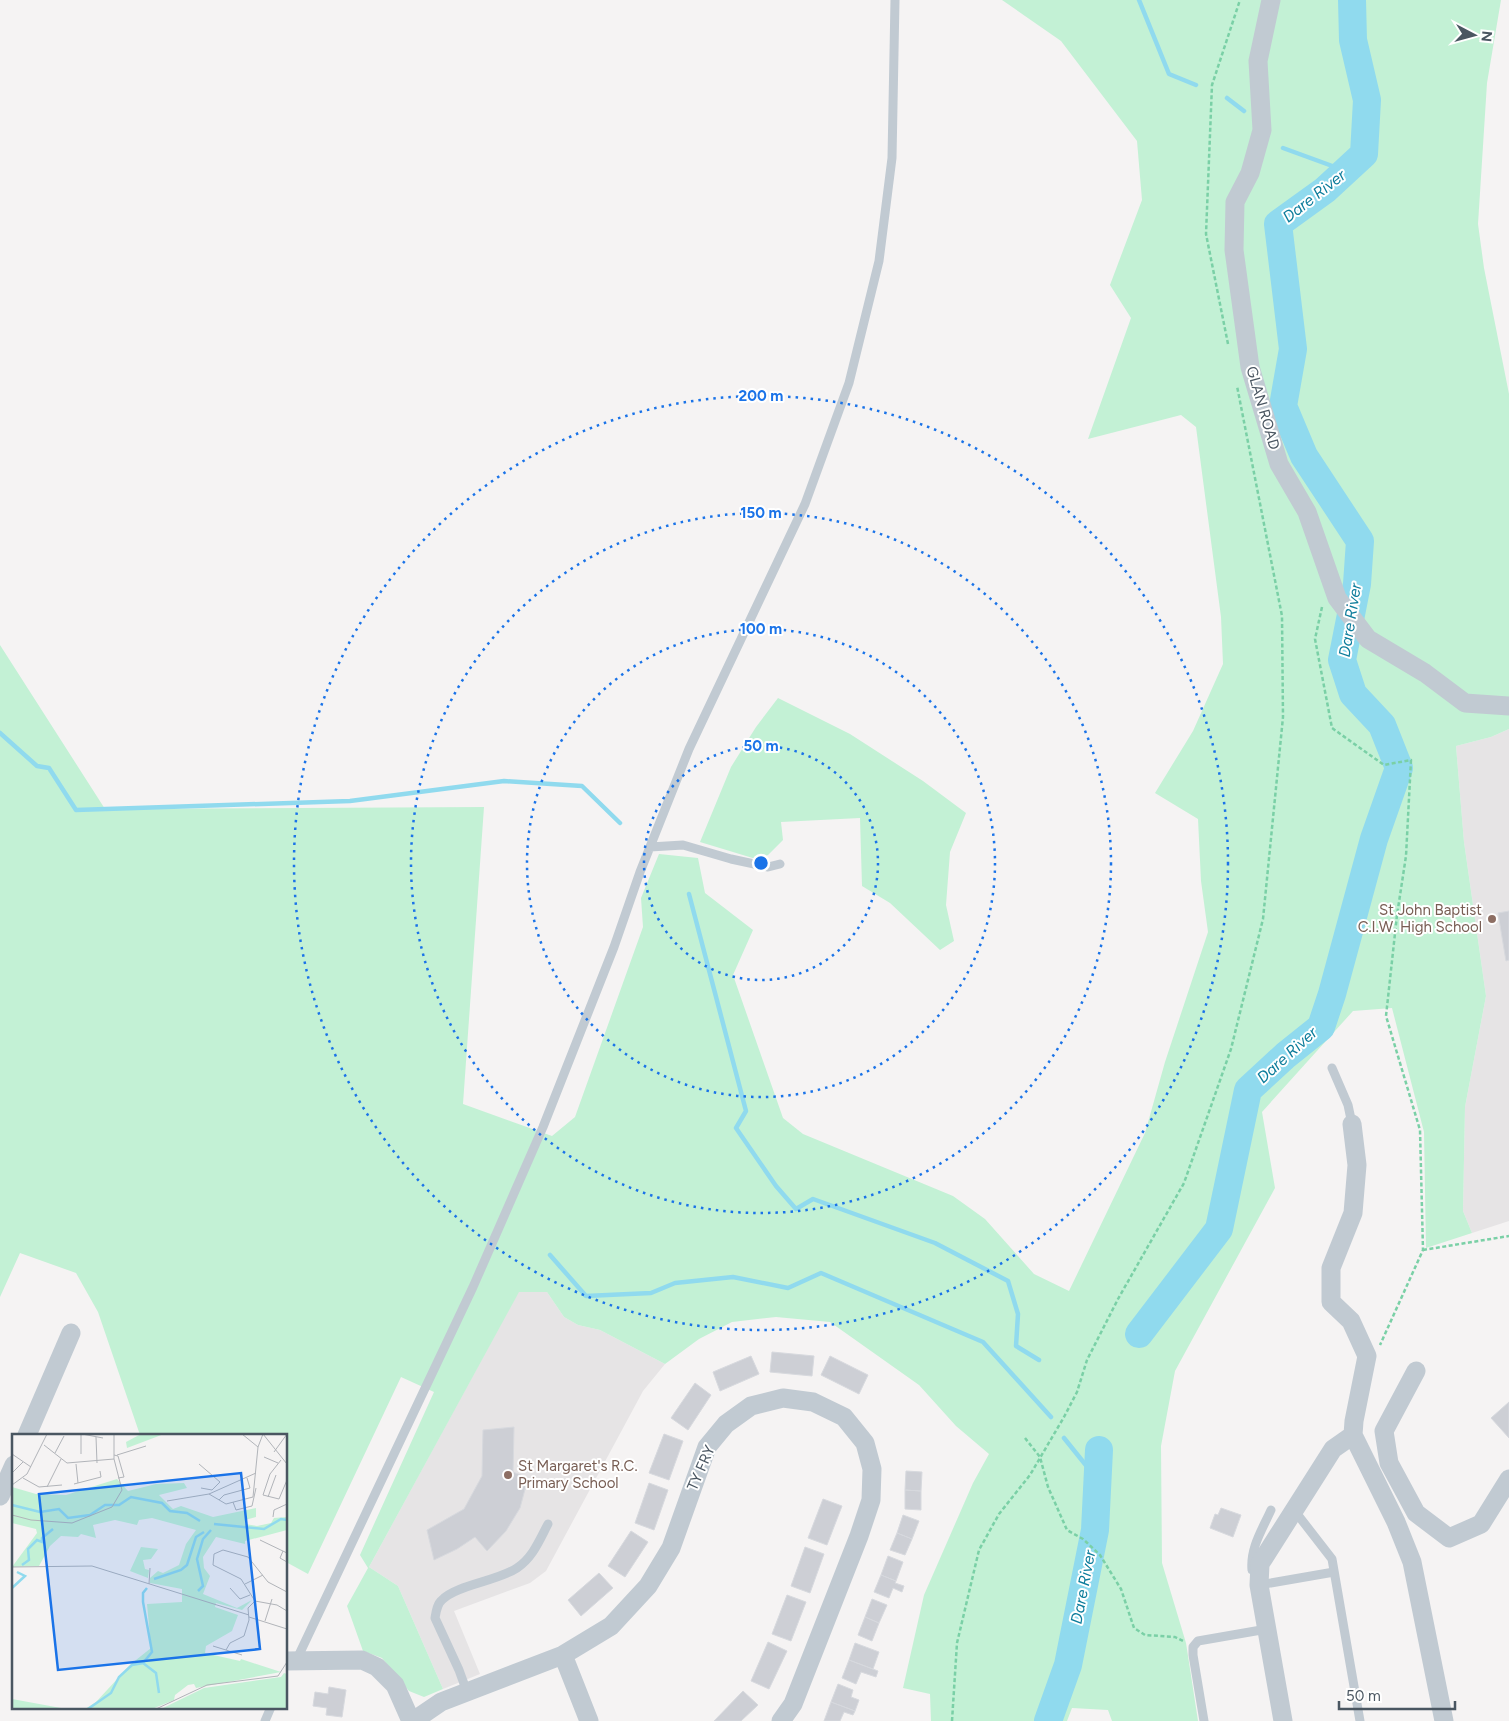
<svg xmlns="http://www.w3.org/2000/svg" width="1509" height="1721" font-family="Figtree,sans-serif">
	<style>
		.education { fill: #e6e4e5 }
		.green { fill: #c3f1d5 }
		.lines { fill: none; stroke-linecap: round; stroke-linejoin: round }
		.stream { stroke: #90daee; stroke-width: 4.5 }
		.river { stroke: #90daee; stroke-width: 28 }
		.building { fill: #cdcfd5; stroke: #d7d9de }
		.path { stroke: #7ad0a6; stroke-width: 2.5; stroke-dasharray: 4 2.5; stroke-linecap: butt }
		.service { stroke: #c1cad2; stroke-width: 9 }
		.minor { stroke: #c1cad2; stroke-width: 19 }
		.ring { fill: none; stroke: #1a73e8; stroke-width: 2.5; stroke-dasharray: 2.5 5 }
		.education-dot { fill: #8d6e63; stroke: #fff; stroke-width: 2 }
		.labels { text-anchor: middle; dominant-baseline: central; stroke-width: 4; stroke-linejoin: round; paint-order: stroke }
		.street-label { font-size: 15px; fill: #4a5661; stroke: #fff }
		.education-label { font-size: 15px; fill: #785e54; stroke: #fff; text-anchor: end }
		.water-label { font-size: 16px; font-style: italic; fill: #0c7c9b; stroke: #fff }
		.inset-river { fill: none; stroke: #90daee; stroke-width: 2.5 }
		.inset-road { fill: none; stroke: #b1b4b9; stroke-width: 1 }
		.view { fill: #1a73e8; fill-opacity: 0.15; stroke: #1a73e8; stroke-width: 2.5 }
		.inset-edge { fill: none; stroke: #4a5661; stroke-width: 2.5 }
		.centre { fill: #1a73e8; stroke: #fff; stroke-width: 2.5 }
		.ring-label { font-size: 15px; text-anchor: middle; font-weight: bold; fill: #1a73e8; stroke: #fff; stroke-width: 4; stroke-linejoin: round; paint-order: stroke }
	</style>
	<rect width="100%" height="100%" fill="#f5f3f3"/>
	<path class="education" d="M 1509,729 L 1509,1221 L 1472,1233 L 1463,1211 L 1465,1107 L 1486,996 L 1464,842 L 1456,746 L 1491,737 Z
		M 519,1291 L 547,1292 L 564,1317 L 578,1325 L 600,1330 L 665,1364 L 643,1391 L 546,1571 L 530,1583 L 454,1611 L 480,1674 L 443,1689 L 398,1586 L 369,1567 Z"/>
	<path class="green" d="M 1002,0 L 1501,0 L 1487,83 L 1478,224 L 1484,268 L 1509,394 L 1509,729 L 1491,737 L 1456,746 L 1464,842 L 1486,996 L 1465,1107 L 1463,1211 L 1472,1233 L 1426,1248 L 1424,1132 L 1392,1008 L 1353,1011 L 1262,1112 L 1275,1188 L 1175,1371 L 1161,1446 L 1162,1563 L 1186,1643 L 1198,1721 L 1112,1721 L 1108,1710 L 1072,1708 L 1067,1721 L 931,1721 L 930,1694 L 903,1688 L 924,1595 L 973,1483 L 989,1454 L 956,1426 L 919,1385 L 830,1322 L 776,1317 L 732,1322 L 699,1339 L 665,1364 L 600,1330 L 578,1325 L 564,1317 L 547,1292 L 519,1292 L 369,1567 L 398,1586 L 443,1689 L 424,1697 L 409,1691 L 382,1658 L 363,1651 L 347,1606 L 368,1568 L 360,1555 L 434,1392 L 401,1377 L 308,1574 L 286,1562 L 286,1435 L 140,1435 L 98,1312 L 76,1273 L 20,1253 L 0,1297 L 0,645 L 105,809 L 484,807 L 463,1104 L 552,1136 L 575,1117 L 643,927 L 641,898 L 659,854 L 698,858 L 705,893 L 753,930 L 733,975 L 783,1118 L 803,1134 L 953,1196 L 985,1219 L 1034,1274 L 1069,1291 L 1145,1133 L 1165,1062 L 1208,932 L 1201,881 L 1198,819 L 1155,793 L 1193,731 L 1223,664 L 1221,617 L 1196,427 L 1181,415 L 1088,439 L 1131,318 L 1110,285 L 1142,200 L 1137,141 L 1061,41 Z
		M 778,698 L 850,734 L 923,781 L 966,813 L 950,852 L 946,905 L 954,941 L 940,950 L 890,903 L 862,886 L 860,818 L 781,822 L 783,840 L 768,855 L 756,859 L 700,842 L 731,767 L 756,727 Z"/>
	<g class="lines">
		<path class="stream" d="M 1139,0 L 1169,74 L 1196,85
			M 1227,98 L 1244,111
			M 1283,148 L 1346,171
			M 0,733 L 37,766 L 49,768 L 76,810 L 350,801 L 504,781 L 582,786 L 620,823
			M 689,894 L 746,1111 L 736,1128 L 776,1186 L 796,1209 L 813,1199 L 935,1243 L 1008,1281 L 1018,1314 L 1016,1346 L 1039,1360
			M 550,1255 L 586,1296 L 651,1293 L 675,1283 L 733,1277 L 788,1288 L 821,1273 L 983,1342 L 1051,1417
			M 1064,1438 L 1097,1479"/>
		<path class="river" d="M 1139,1334 L 1219,1229 L 1248,1090 L 1286,1055 L 1321,1027 L 1332,994 L 1374,839 L 1399,768 L 1382,725 L 1353,694 L 1342,660 L 1357,584 L 1360,541 L 1304,456 L 1283,406 L 1293,349 L 1278,224 L 1325,190 L 1364,154 L 1367,100 L 1353,40 L 1352,0
			M 1048,1721 L 1068,1665 L 1095,1530 L 1099,1450"/>
	</g>
	<path class="building" d="M 1509,911 L 1509,960 L 1506,961 L 1498,913 Z
		M 772,1352 L 814,1356 L 812,1376 L 770,1372 Z
		M 751,1356 L 759,1374 L 720,1391 L 713,1372 Z
		M 830,1356 L 868,1375 L 859,1394 L 821,1375 Z
		M 695,1383 L 711,1395 L 688,1430 L 671,1418 Z
		M 1509,1402 L 1509,1438 L 1491,1418 Z
		M 514,1427 L 513,1472 L 528,1478 L 520,1508 L 506,1531 L 487,1551 L 475,1537 L 457,1549 L 434,1560 L 427,1530 L 464,1509 L 482,1476 L 483,1430 Z
		M 664,1434 L 683,1441 L 669,1480 L 649,1473 Z
		M 906,1471 L 922,1472 L 921,1491 L 905,1490 Z
		M 649,1483 L 668,1490 L 654,1530 L 635,1523 Z
		M 905,1490 L 921,1491 L 921,1510 L 905,1509 Z
		M 823,1499 L 842,1506 L 827,1545 L 808,1538 Z
		M 1221,1508 L 1241,1515 L 1233,1537 L 1210,1528 L 1215,1514 L 1218,1515 Z
		M 903,1515 L 919,1521 L 912,1539 L 897,1533 Z
		M 631,1531 L 648,1542 L 625,1577 L 608,1566 Z
		M 897,1533 L 912,1539 L 905,1555 L 890,1550 Z
		M 805,1547 L 824,1554 L 810,1593 L 791,1586 Z
		M 888,1556 L 903,1562 L 896,1581 L 881,1575 Z
		M 599,1573 L 613,1588 L 581,1616 L 568,1600 Z
		M 881,1575 L 896,1581 L 895,1583 L 904,1586 L 902,1592 L 893,1588 L 889,1598 L 874,1592 Z
		M 787,1595 L 806,1602 L 791,1641 L 772,1634 Z
		M 872,1599 L 887,1605 L 879,1623 L 865,1617 Z
		M 865,1617 L 879,1623 L 872,1641 L 858,1635 Z
		M 768,1642 L 787,1651 L 769,1689 L 751,1681 Z
		M 855,1643 L 879,1652 L 873,1669 L 849,1660 Z
		M 849,1660 L 878,1671 L 876,1677 L 861,1672 L 856,1684 L 842,1678 Z
		M 838,1684 L 853,1690 L 851,1697 L 859,1700 L 855,1711 L 831,1702 Z
		M 329,1687 L 346,1690 L 342,1717 L 326,1715 L 327,1708 L 313,1706 L 315,1692 L 328,1694 Z
		M 743,1691 L 758,1705 L 741,1721 L 714,1721 Z
		M 831,1702 L 855,1711 L 853,1715 L 844,1712 L 840,1721 L 824,1721 Z"/>
	<g class="lines">
		<path class="path" d="M 1228,344 L 1206,234 L 1212,85 L 1240,0
			M 1322,607 L 1315,639 L 1332,728 L 1384,765 L 1411,760 L 1406,856 L 1397,915 L 1386,1016 L 1420,1130 L 1423,1250 L 1380,1345
			M 1423,1250 L 1509,1236
			M 1025,1438 L 1040,1457 L 1048,1487 L 1067,1530 L 1083,1539 L 1100,1555 L 1121,1589 L 1134,1628 L 1145,1635 L 1175,1637 L 1183,1641
			M 952,1721 L 957,1643 L 979,1550 L 999,1514 L 1030,1475 L 1064,1417 L 1077,1392 L 1087,1360 L 1118,1299 L 1184,1183 L 1231,1049 L 1263,919 L 1283,717 L 1282,616 L 1237,386"/>
		<path class="service" d="M 650,847 L 683,845 L 731,859 L 768,867 L 780,864
			M 1332,1068 L 1348,1105 L 1352,1124
			M 1294,1510 L 1332,1559 L 1360,1721
			M 1255,1571 L 1252,1570 C 1250,1548 1262,1530 1271,1510
			M 1259,1585 L 1334,1572
			M 296,1661 L 473,1287 L 543,1127 L 614,947 L 640,872 L 689,749 L 805,504 L 849,383 L 879,261 L 892,158 L 895,0
			M 467,1692 L 459,1670 L 435,1618 C 436,1612 437,1604 442,1600 C 456,1585 498,1581 517,1568 C 533,1557 539,1541 548,1524
			M 265,1721 L 271,1707
			M 1204,1721 L 1193,1655 L 1193,1647 L 1198,1641 L 1267,1629"/>
		<path class="minor" d="M 1271,0 L 1258,61 L 1262,130 L 1250,173 L 1235,202 L 1234,250 L 1250,367 L 1279,464 L 1307,512 L 1337,598 L 1368,639 L 1425,673 L 1465,703 L 1509,706
			M 1352,1124 L 1357,1165 L 1353,1213 L 1331,1268 L 1331,1302 L 1351,1321 L 1367,1356 L 1354,1421 L 1353,1435 L 1396,1522 L 1412,1562 L 1444,1721
			M 1416,1371 L 1384,1431 L 1389,1463 L 1416,1513 L 1449,1538 L 1481,1524 L 1509,1479
			M 27,1435 L 71,1333
			M 0,1496 L 14,1465
			M 563,1655 L 589,1721
			M 286,1661 L 362,1660 L 377,1667 L 395,1685 L 411,1721
			M 413,1721 L 441,1702 L 563,1655 L 611,1626 L 648,1586 L 671,1548 L 707,1447 L 726,1424 L 751,1406 L 783,1398 L 813,1402 L 844,1417 L 865,1443 L 872,1469 L 871,1500 L 859,1536 L 793,1704 L 781,1721
			M 1283,1721 L 1259,1585 L 1260,1564 L 1333,1449 L 1353,1435"/>
	</g>
	<g class="ring">
		<circle cx="761" cy="863" r="117"/>
		<circle cx="761" cy="863" r="234"/>
		<circle cx="761" cy="863" r="350"/>
		<circle cx="761" cy="863" r="467"/>
	</g>
	<g class="education-dot">
		<circle cx="1492" cy="919" r="5"/>
		<circle cx="508" cy="1475" r="5"/>
	</g>
	<g class="labels">
		<g class="street-label">
			<text transform="translate(1263 408) rotate(74)">GLAN ROAD</text>
			<text transform="translate(701 1468) rotate(-66)">TY FRY</text>
		</g>
		<g class="education-label">
			<text x="1482" y="910">St John Baptist<tspan x="1482" dy="17">C.I.W. High School</tspan></text>
			<text x="518" y="1466" text-anchor="start">St Margaret's R.C.<tspan x="518" dy="17">Primary School</tspan></text>
		</g>
		<g class="water-label">
			<text transform="translate(1314 196) rotate(-38)">Dare River</text>
			<text transform="translate(1350 620) rotate(-81)">Dare River</text>
			<text transform="translate(1287 1055) rotate(-42)">Dare River</text>
			<text transform="translate(1083 1587) rotate(-79)">Dare River</text>
		</g>
	</g>
	<g transform="translate(12 1434)">
		<rect width="275" height="275" fill="#f5f3f3"/>
		<path d="M 129,0 L 152,0 L 115,14 L 114,8 ZM 105,45 L 116,57 L 144,50 L 172,49 L 175,54 L 147,61 L 161,75 L 169,72 L 201,83 L 244,74 L 244,83 L 233,86 L 233,90 L 245,92 L 259,89 L 262,84 L 275,83 L 275,96 L 233,107 L 233,110 L 204,103 L 191,123 L 192,134 L 198,142 L 191,160 L 225,174 L 240,166 L 230,176 L 204,169 L 203,173 L 226,181 L 220,197 L 194,212 L 193,219 L 228,227 L 229,225 L 269,238 L 184,254 L 182,250 L 176,251 L 163,261 L 162,266 L 140,275 L 73,275 L 84,268 L 119,230 L 139,214 L 135,170 L 170,168 L 170,155 L 138,149 L 138,144 L 146,137 L 151,139 L 167,131 L 174,110 L 184,96 L 140,84 L 127,86 L 125,91 L 103,86 L 81,91 L 84,104 L 69,100 L 66,103 L 49,102 L 38,112 L 27,132 L 0,133 L 25,99 L 24,95 L 0,89 L 0,53 L 24,60 L 54,61 ZM 129,113 L 146,115 L 139,125 L 131,126 L 133,135 L 137,136 L 136,144 L 118,137 ZM 272,239 L 275,240 L 275,275 L 149,275 L 192,254 L 269,243 ZM 0,265 L 49,274 L 49,275 L 0,275 Z" fill="#c3f1d5"/>
		<path class="inset-river" d="M 0,71 L 28,78 L 47,75 L 56,84 L 78,81 L 93,71 L 107,71 L 119,63 L 150,69 L 158,77 L 175,79 L 188,87M 202,90 L 252,95 L 269,85 L 275,86M 10,131 L 17,126 L 16,115 L 25,106 L 30,108 L 30,104 L 41,95M 142,145 L 169,136 L 175,131 L 184,103 L 192,98M 0,154 L 13,142 L 5,138M 186,157 L 191,152 L 185,125 L 191,105 L 199,96M 131,229 L 144,239 L 147,259M 76,275 L 99,259 L 107,243 L 120,231 L 131,229 L 140,218 L 131,168 L 131,159 L 135,154"/>
		<path class="inset-road" d="M 69,0 L 69,20M 70,0 L 91,4M 230,0 L 246,13M 251,0 L 275,30M 84,3 L 85,29M 32,11 L 55,29 L 102,25M 262,18 L 275,0M 43,19 L 52,2M 0,20 L 19,33M 102,21 L 106,22 L 112,43 L 106,44M 105,21 L 134,12M 252,23 L 266,29M 269,26 L 258,40 L 251,61 L 267,65 L 275,46M 64,30 L 66,49M 187,30 L 208,48 L 200,56 L 189,54M 0,39 L 11,28M 11,44 L 27,53 L 50,51M 62,50 L 89,43 L 88,37M 0,51 L 15,40 L 35,0M 35,53 L 49,25M 197,60 L 214,70 L 241,63 L 246,13 L 251,0M 256,63 L 264,41M 207,66 L 212,61 L 238,54 L 235,44M 155,67 L 197,60 L 244,39M 221,68 L 224,76 L 240,72 L 244,54M 0,81 L 19,86 L 60,89 L 100,73 L 110,56 L 102,25 L 102,0M 261,83 L 262,76 L 275,70M 248,106 L 275,119M 271,117 L 268,124 L 275,128M 0,133 L 80,132 L 237,181M 137,150 L 138,134M 233,150 L 251,141M 218,154 L 228,165 L 238,161M 275,158 L 256,148 L 236,123 L 211,116 L 202,120 L 201,131 L 229,145 L 243,167 L 265,171 L 275,177M 237,183 L 275,195M 253,187 L 260,165M 201,212 L 230,221M 214,216 L 218,209 L 232,202 L 237,186 L 236,174 L 243,167M 144,275 L 195,251 L 266,242 L 275,228"/>
		<path class="view" d="M 229,39 L 248,215 L 46,236 L 27,60 Z"/>
		<rect width="275" height="275" class="inset-edge"/>
	</g>
	<circle cx="761" cy="863" r="8" class="centre"/>
	<g class="ring-label">
		<text x="761" y="401">200 m</text>
		<text x="761" y="518">150 m</text>
		<text x="761" y="634">100 m</text>
		<text x="761" y="751">50 m</text>
	</g>
	<g transform="translate(1474 35) rotate(96)" stroke="#ffffff" stroke-width="4" paint-order="stroke">
	<path d="M0-4L9 19L0 12L-9 19Z" fill="#4a5661"/>
	<text y="-8" font-size="14" font-weight="bold" text-anchor="middle" fill="#4a5661">N</text>
	</g>
	<path d="M1339 1701v8h116v-8" fill="none" stroke="#4a5661" stroke-width="2.5"/>
	<text x="1346" y="1701" font-size="15" fill="#4a5661" stroke="#ffffff" stroke-width="4" paint-order="stroke">50 m</text>
</svg>
